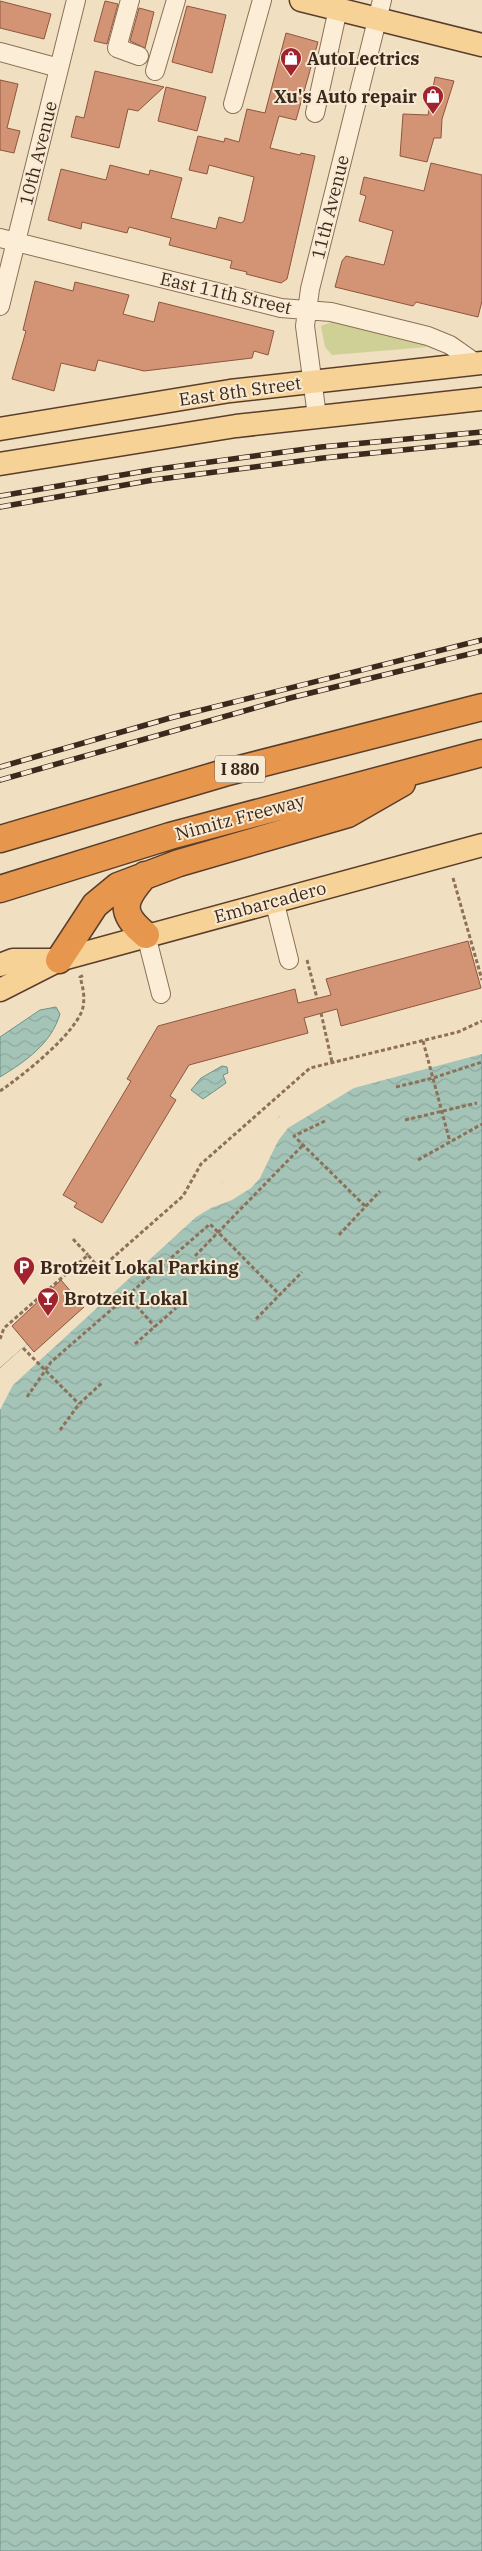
<svg xmlns="http://www.w3.org/2000/svg" width="482" height="2551" font-family="'IBM Plex Serif',serif">
	<style>
		.grass { fill: #ced095 }
		.water { fill: url(#water-waves); stroke: #6b9386 }
		.pier { fill: #f1dfc2 }
		.building { fill: #d29475; stroke: #8e563c }
		.lines { fill: none; stroke-linecap: round; stroke-linejoin: round }
		.minor-casing { stroke: #8d7058; stroke-width: 20 }
		.major-casing { stroke: #5a3e2c; stroke-width: 25 }
		.highway-casing { stroke: #5a3e2c; stroke-width: 29 }
		.path { stroke: #8d7058; stroke-width: 3; stroke-dasharray: 4 2.5; stroke-linecap: butt }
		.minor { stroke: #fbedd6; stroke-width: 18 }
		.major { stroke: #f7d297; stroke-width: 22 }
		.highway { stroke: #e7974d; stroke-width: 26 }
		.rail-casing { stroke: #3c291d; stroke-width: 5.5 }
		.rail { stroke: #f8ead2; stroke-width: 4; stroke-dasharray: 11; stroke-linecap: butt }
		.labels { text-anchor: middle; dominant-baseline: central; stroke-width: 4; stroke-linejoin: round; paint-order: stroke }
		.shield { fill: #f8ead2; stroke: #746353; stroke-width: 1 }
		.shield-label { font-size: 16px; font-weight: bold; fill: #3c291d }
		.poi-label { font-size: 18px; font-weight: bold; fill: #3c291d; stroke: #f8ead2; text-anchor: start }
		.street-label { font-size: 18px; fill: #3c291d; stroke: #f8ead2 }
	</style>
	<defs>
		<pattern id="water-waves" width="16" height="10" patternUnits="userSpaceOnUse" patternTransform="scale(1.25)"><rect width="16" height="10" fill="#a5c4b8"/><path d="M0 5q4-4 8 0t8 0" fill="none" stroke="#8fa89e"/></pattern>
	</defs>
	<rect width="100%" height="100%" fill="#f1dfc2"/>
	<path class="grass" d="M 334,321 L 423,342 L 427,347 L 332,355 L 325,347 L 321,326 Z"/>
	<path class="water" d="M 56,1007 L 60,1014 C 51,1044 26,1061 0,1077 L 0,1037 L 40,1010 Z
		M 482,1036 L 482,2551 L 0,2551 L 0,1368 L 181,1210 L 219,1186 L 247,1159 L 280,1116 Z
		M 222,1066 L 227,1067 L 228,1073 L 223,1075 L 226,1083 L 203,1099 L 191,1090 L 201,1078 Z"/>
	<path class="pier" d="M 482,1034 L 482,1054 L 354,1088 L 288,1128 L 278,1141 L 260,1178 L 251,1188 L 232,1200 L 211,1208 L 196,1217 L 13,1385 L 0,1410 L 0,1368 L 27,1344 L 34,1351 L 84,1307 L 77,1298 L 180,1207 L 223,1182 L 222,1180 L 245,1158 L 273,1122 L 280,1116 L 279,1114 L 350,1071 Z"/>
	<path class="building" d="M 0,1 L 51,14 L 44,39 L 0,28 Z
		M 105,1 L 118,4 L 107,44 L 94,41 Z
		M 187,6 L 226,15 L 212,73 L 172,62 Z
		M 139,8 L 154,12 L 145,48 L 130,41 Z
		M 286,33 L 318,42 L 296,120 L 279,116 L 270,148 L 300,155 L 301,153 L 315,156 L 287,279 L 281,283 L 246,274 L 247,272 L 230,268 L 232,261 L 169,245 L 171,238 L 129,227 L 127,233 L 82,222 L 81,229 L 48,220 L 61,169 L 106,180 L 110,165 L 149,175 L 150,170 L 182,178 L 171,218 L 216,229 L 219,217 L 241,223 L 244,221 L 254,177 L 209,165 L 207,174 L 189,170 L 198,136 L 224,142 L 225,138 L 239,142 L 247,109 L 265,113 Z
		M 95,71 L 164,87 L 138,111 L 128,109 L 119,148 L 71,137 L 76,116 L 84,118 Z
		M 435,77 L 454,81 L 442,119 L 441,138 L 434,138 L 427,162 L 400,156 L 403,114 L 428,115 Z
		M 0,80 L 18,84 L 7,128 L 20,131 L 14,153 L 0,150 Z
		M 166,87 L 206,97 L 197,131 L 158,121 Z
		M 431,163 L 482,175 L 482,301 L 478,317 L 416,302 L 413,306 L 335,287 L 342,261 L 346,256 L 384,265 L 393,231 L 359,221 L 366,196 L 360,194 L 364,177 L 424,191 Z
		M 35,281 L 73,291 L 75,282 L 129,295 L 123,314 L 154,322 L 159,302 L 274,331 L 268,355 L 254,351 L 252,358 L 144,371 L 98,360 L 95,371 L 61,363 L 54,391 L 12,379 L 26,331 L 23,330 Z
		M 468,941 L 481,988 L 341,1026 L 337,1009 L 304,1018 L 308,1033 L 189,1065 L 170,1096 L 176,1100 L 102,1223 L 74,1207 L 77,1203 L 63,1195 L 131,1081 L 127,1079 L 158,1026 L 295,989 L 298,1003 L 331,995 L 326,979 Z
		M 61,1280 L 84,1307 L 34,1352 L 12,1326 Z"/>
	<g class="lines">
		<g class="minor-casing">
			<path id="minor" d="M 130,0 L 117,48 L 139,56
				M 0,52 L 59,68
				M 155,71 L 176,0
				M 233,104 L 262,0
				M 315,113 L 338,9
				M 0,238 L 281,308 L 331,312 L 428,336 L 450,345 L 477,364
				M 0,306 L 76,0
				M 317,416 L 305,326 L 310,289 L 382,0
				M 274,900 L 289,960
				M 146,935 L 161,994"/>
		</g>
		<g class="major-casing">
			<path id="major" d="M 301,0 L 482,45
				M 0,429 L 230,391 L 482,363
				M 0,464 L 236,426 L 482,399
				M 0,965 L 13,960 L 58,960
				M 0,990 L 59,960 L 482,845"/>
		</g>
		<g class="highway-casing">
			<path id="highway" d="M 0,839 L 224,773 L 482,707
				M 145,875 C 124,899 117,912 146,935
				M 0,889 L 170,836 L 482,753
				M 59,960 L 95,905 L 118,886 L 179,863 L 348,814 L 402,783"/>
		</g>
		<path class="path" d="M 453,878 L 482,980
			M 307,960 L 317,998
			M 321,1013 L 332,1062
			M 423,1041 L 450,1142
			M 396,1087 L 433,1078 L 482,1062
			M 0,1091 C 21,1077 78,1032 83,1007 C 85,997 83,987 80,977 L 84,975
			M 405,1120 L 477,1103
			M 325,1121 L 294,1136 L 366,1207
			M 418,1160 L 482,1124
			M 339,1235 L 380,1191
			M 73,1239 L 88,1255
			M 195,1256 L 303,1145
			M 128,1296 L 155,1327
			M 256,1319 L 302,1272
			M 0,1339 L 4,1328 L 88,1255 L 100,1269 L 183,1196 L 201,1164 L 310,1068 L 458,1032 L 482,1021
			M 135,1344 L 176,1308
			M 23,1348 L 79,1404
			M 27,1397 L 51,1362 L 210,1224 L 280,1295
			M 60,1430 L 79,1404 L 103,1382"/>
		<use href="#minor" class="minor"/>
		<use href="#major" class="major"/>
		<use href="#highway" class="highway"/>
		<g class="rail-casing">
			<path id="rail" d="M 0,496 L 151,470 L 321,447 L 482,432
				M 0,507 L 153,480 L 323,458 L 482,442
				M 0,767 L 170,718 L 482,640
				M 0,780 L 290,698 L 482,651"/>
		</g>
		<use href="#rail" class="rail"/>
	</g>
	<defs>
		<g id="shop-pin" transform="scale(1.125)"><path d="M0 17L-7.5 6A9.5 9.5 0 1 1 7.5 6Z" fill="#a1232e" stroke="#f8ead2"/><path d="M-5-2.5h2.3a2.7 3.5 0 0 1 5.4 0H5L5.5 6h-11ZM-1.5-2.5h3a1.5 2.3 0 0 0-3 0Z" fill="#fff"/></g>
		<g id="parking-pin" transform="scale(1.125)"><path d="M0 17L-7.5 6A9.5 9.5 0 1 1 7.5 6Z" fill="#a1232e" stroke="#f8ead2"/><path d="M-3.5-5.5H1a3.5 3.5 0 0 1 0 7H-1V5.5H-3.5ZM-1-3.4V-.6H.8a1.4 1.4 0 0 0 0-2.8Z" fill="#fff"/></g>
		<g id="bar-pin" transform="scale(1.125)"><path d="M0 17L-7.5 6A9.5 9.5 0 1 1 7.5 6Z" fill="#a1232e" stroke="#f8ead2"/><path d="M-6-5H6L.8 .8V4.5H3.5V6h-7V4.5H-.8V.8Z" fill="#fff"/></g>
	</defs>
	<g fill-rule="evenodd">
		<use href="#shop-pin" x="291" y="58"/>
		<use href="#shop-pin" x="433" y="96"/>
		<use href="#parking-pin" x="24" y="1267"/>
		<use href="#bar-pin" x="48" y="1298"/>
	</g>
	<g class="labels">
		<rect class="shield" x="215" y="755.5" width="50" height="27" rx="4"/>
		<g class="shield-label">
			<text x="240" y="769">I 880</text>
		</g>
		<g class="poi-label">
			<text x="307" y="58">AutoLectrics</text>
			<text x="417" y="96" text-anchor="end">Xu's Auto repair</text>
			<text x="40" y="1267">Brotzeit Lokal Parking</text>
			<text x="64" y="1298">Brotzeit Lokal</text>
		</g>
		<g class="street-label">
			<text transform="translate(38 153) rotate(-76)">10th Avenue</text>
			<text transform="translate(330 207) rotate(-76)">11th Avenue</text>
			<text transform="translate(226 293) rotate(13)">East 11th Street</text>
			<text transform="translate(240 391) rotate(-8)">East 8th Street</text>
			<text transform="translate(240 817) rotate(-15)">Nimitz Freeway</text>
			<text transform="translate(270 902) rotate(-15)">Embarcadero</text>
		</g>
	</g>
</svg>
